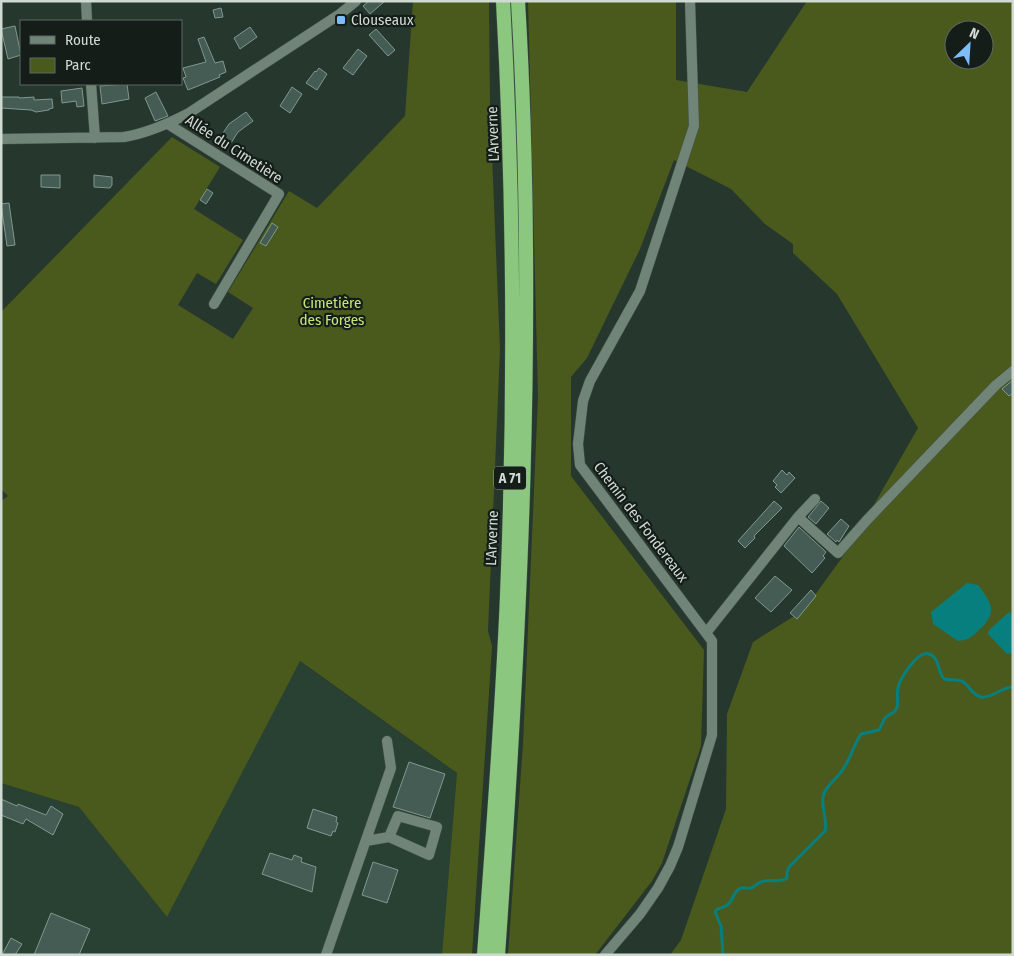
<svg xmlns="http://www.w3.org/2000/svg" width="1014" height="956" font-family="'Fira Sans Condensed',sans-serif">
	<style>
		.built { fill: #294133 }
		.green { fill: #4a5a1c; fill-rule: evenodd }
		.water { fill: #077f7f }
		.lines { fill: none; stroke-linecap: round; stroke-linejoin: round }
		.stream { stroke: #077f7f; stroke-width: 3 }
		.building { fill: #455c55; stroke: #7f9891 }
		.minor-casing { stroke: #44534a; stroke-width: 11 }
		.highway-casing { stroke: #44534a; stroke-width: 15 }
		.minor { stroke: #708477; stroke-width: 10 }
		.highway { stroke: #8cc780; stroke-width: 14 }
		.poi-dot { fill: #7fbdfa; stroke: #151d18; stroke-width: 2 }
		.labels { text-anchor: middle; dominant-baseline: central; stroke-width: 4.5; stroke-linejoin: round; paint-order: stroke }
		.shield { fill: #151d18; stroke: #97a19b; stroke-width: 1 }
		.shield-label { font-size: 14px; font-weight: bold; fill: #cfdad3 }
		.poi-label { font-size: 15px; fill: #cfdad3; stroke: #151d18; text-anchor: start }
		.street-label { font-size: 15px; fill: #cfdad3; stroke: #151d18 }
		.park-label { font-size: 15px; fill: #c7e676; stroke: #151d18 }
	</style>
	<rect width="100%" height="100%" fill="#26372d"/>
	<path class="built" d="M 299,661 L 457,773 L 442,955 L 1,955 L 1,783 L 79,807 L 167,917 Z"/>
	<path class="green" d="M 413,1 L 489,1 L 490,106 L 500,350 L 488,631 L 492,646 L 472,955 L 442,955 L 457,773 L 300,661 L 167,917 L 79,807 L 1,783 L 1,501 L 8,496 L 1,489 L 1,312 L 172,137 L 220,167 L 194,209 L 243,240 L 216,284 L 197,273 L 178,305 L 233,339 L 253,308 L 228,292 L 289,191 L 317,208 L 405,116 Z
		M 528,1 L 676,1 L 676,80 L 747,92 L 807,1 L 1013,1 L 1013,955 L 670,955 L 681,940 L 726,809 L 727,714 L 753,642 L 804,610 L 849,548 L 918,428 L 837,294 L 793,253 L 793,244 L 765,224 L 731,189 L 674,160 L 640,249 L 587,358 L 571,377 L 571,476 L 704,650 L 701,746 L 662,863 L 652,881 L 595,955 L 508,955 L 523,744 L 538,397 ZM 954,30 L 984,30 L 984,60 L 954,60 Z"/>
	<path class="water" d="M 967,583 L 978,585 C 992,603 998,613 979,630 C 972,637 968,640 958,641 L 933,624 L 931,612 Z
		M 1009,612 L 1013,616 L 1013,653 L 1007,654 L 988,634 L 989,630 Z"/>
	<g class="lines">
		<path class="stream" d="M 723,955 L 721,926 L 715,912 L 717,909 C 736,905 730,895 739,889 C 743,886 746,889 751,888 C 755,887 757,883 761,882 C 770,878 779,884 787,878 L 787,872 L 789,867 L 825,831 C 828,820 821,809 823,797 C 825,786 835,781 841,772 C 850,761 853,746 861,734 L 879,730 C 881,727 883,720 886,717 C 891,713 895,714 897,707 C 899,701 896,694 898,688 C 900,678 918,650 929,654 C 941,658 937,675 945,679 C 950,681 958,678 963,682 C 970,686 972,695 981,697 C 991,699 1002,687 1013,687"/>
	</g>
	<path class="building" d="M 369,1 L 385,1 L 370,14 L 363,6 Z
		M 221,8 L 223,17 L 215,18 L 213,10 Z
		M 15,26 L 21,55 L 8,59 L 1,29 Z
		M 250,27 L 257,37 L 240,49 L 234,38 Z
		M 376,29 L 395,50 L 388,56 L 369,35 Z
		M 204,37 L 215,63 L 223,61 L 226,72 L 219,75 L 220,77 L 188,90 L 183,78 L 186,77 L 183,68 L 206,62 L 198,39 Z
		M 358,49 L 367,56 L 353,75 L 343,68 Z
		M 319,68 L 327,74 L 317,90 L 306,83 L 315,71 L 316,72 Z
		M 127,84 L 129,99 L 102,104 L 100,86 Z
		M 292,87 L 302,94 L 290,113 L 280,106 Z
		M 82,88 L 84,106 L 77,107 L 76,101 L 62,103 L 61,91 Z
		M 156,92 L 168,116 L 155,121 L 145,98 Z
		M 1,97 L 19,97 L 19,98 L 34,97 L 34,100 L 52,99 L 53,108 L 49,109 L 49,110 L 36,112 L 31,110 L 1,108 Z
		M 246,112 L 253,121 L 238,132 L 231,143 L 221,136 L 229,124 Z
		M 41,175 L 60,175 L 60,188 L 41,187 Z
		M 94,175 L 112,177 L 112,185 L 110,188 L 94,187 Z
		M 207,189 L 213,193 L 206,204 L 200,200 Z
		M 9,203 L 15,245 L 7,246 L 1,204 Z
		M 272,223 L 278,227 L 266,246 L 260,243 Z
		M 1013,380 L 1013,393 L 1009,396 L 1002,389 Z
		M 782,470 L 787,475 L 789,472 L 795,478 L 781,493 L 775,487 L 777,485 L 773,481 Z
		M 774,501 L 782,508 L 754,536 L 755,538 L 745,548 L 738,541 Z
		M 821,501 L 829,508 L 816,524 L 808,517 Z
		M 841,519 L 849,526 L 839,542 L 837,540 L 836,542 L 827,534 Z
		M 799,527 L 826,552 L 823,556 L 825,558 L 812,573 L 784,546 Z
		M 775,576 L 792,590 L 771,612 L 755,598 Z
		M 811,590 L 816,596 L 797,619 L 790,613 Z
		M 409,762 L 445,774 L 430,818 L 393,807 Z
		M 1,799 L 17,806 L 18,804 L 46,815 L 51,806 L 63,814 L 53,835 L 26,819 L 23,824 L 1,815 Z
		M 313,809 L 337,817 L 336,822 L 338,823 L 335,832 L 333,831 L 331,836 L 307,828 Z
		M 270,853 L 292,860 L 294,855 L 302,858 L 301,862 L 316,867 L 312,892 L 262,874 Z
		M 373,862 L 398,870 L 387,903 L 362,895 Z
		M 51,913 L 90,929 L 79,955 L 34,955 Z
		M 11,938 L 22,944 L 15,955 L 2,955 Z"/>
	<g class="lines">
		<g class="minor-casing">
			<path id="minor" d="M 86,1 L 87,21
				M 91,84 L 95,138
				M 168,124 L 279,194 L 214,304
				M 1,139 L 124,137 C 148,133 168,124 189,113 L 340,14 L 356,1
				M 798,517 L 838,553 L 867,520 L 996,385 L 1013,371
				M 706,633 L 798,517 L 815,499
				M 366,841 L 389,837 L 429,855 L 437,827 L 398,816 L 389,837
				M 326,955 L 391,768 L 387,741
				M 605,955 L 640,914 L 658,888 L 670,866 L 678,847 L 712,735 L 712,641 L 580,465 L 578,444 L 583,401 L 590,381 L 640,291 L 694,126 L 690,1"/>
		</g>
		<g class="highway-casing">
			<path id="highway" d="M 484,955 C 493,835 502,716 507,596 C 515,398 514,199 503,1
				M 498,955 C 520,637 537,319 518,1"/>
		</g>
		<use href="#minor" class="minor"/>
		<use href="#highway" class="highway"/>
	</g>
	<rect class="poi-dot" x="336" y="15" width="10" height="10" rx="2.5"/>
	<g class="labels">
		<rect class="shield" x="494" y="466.5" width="32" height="23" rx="4"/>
		<g class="shield-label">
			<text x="510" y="478">A 71</text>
		</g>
		<g class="poi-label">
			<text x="351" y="20">Clouseaux</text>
		</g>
		<g class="street-label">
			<text transform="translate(493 134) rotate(-92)">L'Arverne</text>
			<text transform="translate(234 149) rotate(33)">Allée du Cimetière</text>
			<text transform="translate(641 522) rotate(53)">Chemin des Fondereaux</text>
			<text transform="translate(492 538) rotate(-88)">L'Arverne</text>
		</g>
		<g class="park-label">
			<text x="332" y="303">Cimetière<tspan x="332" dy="17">des Forges</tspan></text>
		</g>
	</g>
	<rect width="1014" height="956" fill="none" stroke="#cfdad3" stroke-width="5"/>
	<rect x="20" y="20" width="162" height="65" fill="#151d18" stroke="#5f6963"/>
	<rect x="30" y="36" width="25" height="8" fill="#708477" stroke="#5f6963"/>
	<text x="65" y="45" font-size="15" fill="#cfdad3">Route</text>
	<rect x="30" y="58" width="25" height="15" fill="#4a5a1c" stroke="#5f6963"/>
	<text x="65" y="70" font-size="15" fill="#cfdad3">Parc</text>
	<g transform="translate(969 45) rotate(25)"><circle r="24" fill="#151d18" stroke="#5f6963"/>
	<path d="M0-4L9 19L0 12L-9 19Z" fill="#7fbdfa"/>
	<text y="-8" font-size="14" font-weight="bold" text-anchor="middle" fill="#cfdad3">N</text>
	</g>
</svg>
